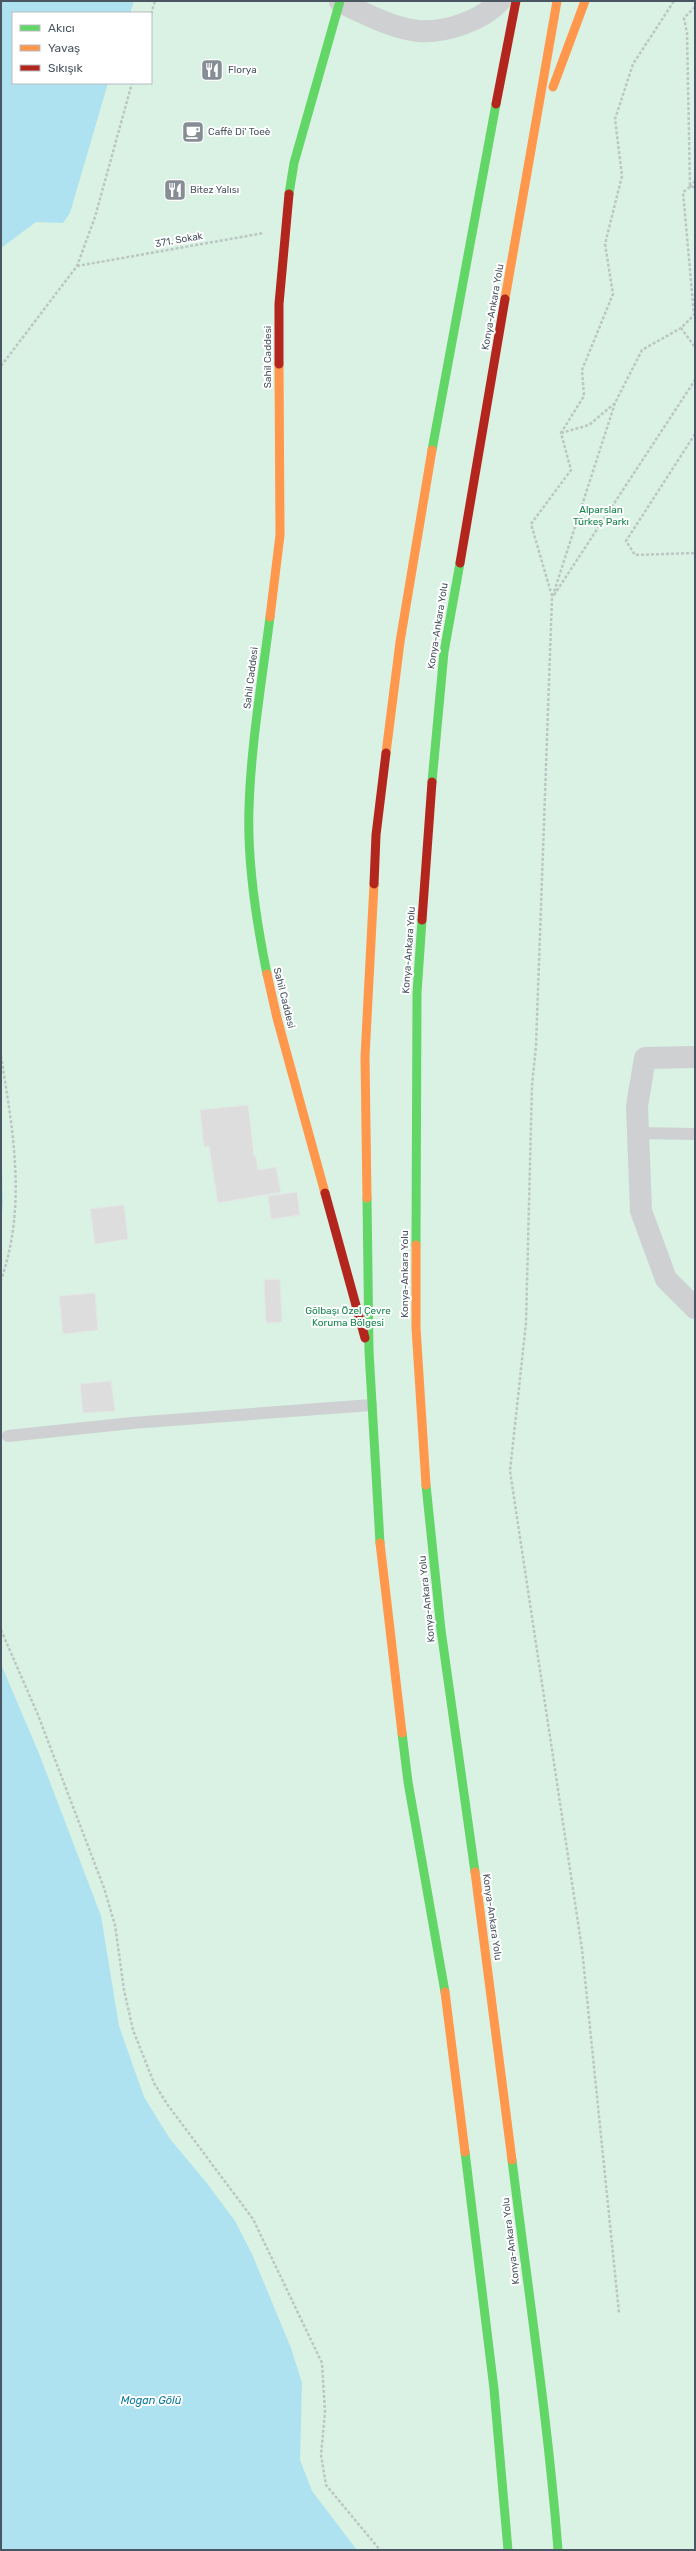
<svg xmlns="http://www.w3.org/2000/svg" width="696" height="2551" font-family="Rubik,sans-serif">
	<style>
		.green { fill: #d9f2e3; fill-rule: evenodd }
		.water { fill: #aee2f0 }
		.building { fill: #ddddde; stroke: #e5e6e7 }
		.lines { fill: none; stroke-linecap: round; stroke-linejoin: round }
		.path { stroke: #bcc7c4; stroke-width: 2.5; stroke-dasharray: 3 2; stroke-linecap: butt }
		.lane { stroke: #ced0d2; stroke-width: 12 }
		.street { stroke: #ced0d2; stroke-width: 22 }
		.fast { stroke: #63d668; stroke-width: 9 }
		.slow { stroke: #ff974d; stroke-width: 9 }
		.jam { stroke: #b3261e; stroke-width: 9 }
		.labels { text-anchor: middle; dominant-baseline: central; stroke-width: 4; stroke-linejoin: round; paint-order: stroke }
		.poi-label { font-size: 10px; fill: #4a5661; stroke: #fff; text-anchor: start }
		.street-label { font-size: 10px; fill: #4a5661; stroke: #fff }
		.park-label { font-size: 10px; fill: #17864f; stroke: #fff }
		.water-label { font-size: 11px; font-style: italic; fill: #0c7c9b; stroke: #fff }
	</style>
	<rect width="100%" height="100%" fill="#f4f4f4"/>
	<path class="green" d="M 1,1 L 695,1 L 695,2550 L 1,2550 ZM 13,13 L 151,13 L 151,83 L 13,83 Z"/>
	<path class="water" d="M 1,1 L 134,1 L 130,13 L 13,13 L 13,83 L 108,83 L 70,213 L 63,223 L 36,222 L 1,248 Z
		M 1,1138 L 3,1201 L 1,1227 Z
		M 1,1664 L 40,1756 L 101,1916 L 119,2026 L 144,2097 L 170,2139 L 206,2182 L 235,2221 L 252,2254 L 291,2348 L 302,2383 L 300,2460 L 312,2491 L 357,2550 L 1,2550 Z"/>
	<path class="building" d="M 248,1105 L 254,1156 L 256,1156 L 258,1170 L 276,1167 L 281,1192 L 218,1203 L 209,1146 L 204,1147 L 200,1110 Z
		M 297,1192 L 300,1215 L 271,1219 L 268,1196 Z
		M 124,1205 L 128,1239 L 95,1244 L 90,1209 Z
		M 280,1279 L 282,1322 L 266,1323 L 264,1280 Z
		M 95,1293 L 98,1330 L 63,1334 L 59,1296 Z
		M 111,1381 L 115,1411 L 83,1413 L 80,1384 Z"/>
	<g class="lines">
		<path class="path" d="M 695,7 L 684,18 L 687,33 L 690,187 L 683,192 L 694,315 L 681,328 L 695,347
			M 151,14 L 155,1
			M 695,181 L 690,187 L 695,187
			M 77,266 L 264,233
			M 1,366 L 77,266 L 95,217 L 132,83
			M 615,403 L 552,598 L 536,1046 L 532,1085 L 526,1323 L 510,1471 L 582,1949 L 619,2313
			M 561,433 L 589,425 L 615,403 L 642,350 L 681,328
			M 695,434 L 626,541 L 635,555 L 695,553
			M 554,595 L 695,380
			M 552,596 L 531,524 L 571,470 L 561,433 L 584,396 L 582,370 L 613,294 L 605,244 L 622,176 L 615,119 L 633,64 L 674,1
			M 1,1056 C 13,1131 27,1206 1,1280
			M 1,1630 L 38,1715 L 104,1888 L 115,1925 L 124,1990 L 133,2030 L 154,2083 L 167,2104 L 253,2219 L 322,2363 L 325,2412 L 321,2455 L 326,2485 L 380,2550"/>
		<path class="lane" d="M 638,1133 L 695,1134
			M 8,1436 L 132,1423 L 371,1405"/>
		<path class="street" d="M 340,2 C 364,13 391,28 418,31 C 445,33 482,21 500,1
			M 695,1057 L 645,1058 L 637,1106 L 641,1211 L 666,1279 L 695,1308"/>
		<path class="fast" d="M 289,194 L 294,163 L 340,1
			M 432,450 L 496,104
			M 432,782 L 444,652 L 460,563
			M 267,974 C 256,920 247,863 249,808 C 251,744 262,680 270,617
			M 367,1198 L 369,1351 L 380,1543
			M 416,1245 L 417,993 L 422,920
			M 426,1485 L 441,1630 L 475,1872
			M 402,1733 L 408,1782 L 445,1992
			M 465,2152 L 494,2389 L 508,2550
			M 512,2160 C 528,2290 548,2420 558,2550"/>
		<path class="slow" d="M 553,87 L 585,1
			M 505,299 L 557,1
			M 270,617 L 280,535 L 279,364
			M 386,753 L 400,642 L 432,450
			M 267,974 L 277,1018 L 325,1193
			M 367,1198 L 365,1057 L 374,884
			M 416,1245 L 416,1328 L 426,1485
			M 380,1543 L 402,1733
			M 475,1872 L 512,2160
			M 445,1992 L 465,2152"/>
		<path class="jam" d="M 496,104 L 516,1
			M 279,364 L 279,304 L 289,194
			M 460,563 L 505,299
			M 374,884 L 376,835 L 386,753
			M 422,920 L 432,782
			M 325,1193 L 365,1338"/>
	</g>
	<defs>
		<g id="restaurant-square" transform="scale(1.15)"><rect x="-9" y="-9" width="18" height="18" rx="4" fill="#868d94" stroke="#fff"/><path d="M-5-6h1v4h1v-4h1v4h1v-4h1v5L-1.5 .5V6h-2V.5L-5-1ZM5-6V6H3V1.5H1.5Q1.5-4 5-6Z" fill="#fff"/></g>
		<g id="cafe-square" transform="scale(1.15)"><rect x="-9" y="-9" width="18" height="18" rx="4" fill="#868d94" stroke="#fff"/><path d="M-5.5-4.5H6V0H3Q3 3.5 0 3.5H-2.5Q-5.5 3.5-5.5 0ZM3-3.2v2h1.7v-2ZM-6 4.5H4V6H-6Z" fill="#fff"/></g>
	</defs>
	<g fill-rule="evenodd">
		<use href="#restaurant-square" x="212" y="70"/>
		<use href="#cafe-square" x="193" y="132"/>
		<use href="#restaurant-square" x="175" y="190"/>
	</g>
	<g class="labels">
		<g class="poi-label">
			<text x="228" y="70">Florya</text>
			<text x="208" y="132">Caffè Di' Toeè</text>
			<text x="190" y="190">Bitez Yalısı</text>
		</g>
		<g class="street-label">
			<text transform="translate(179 240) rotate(-10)">371. Sokak</text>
			<text transform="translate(493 307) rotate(-80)">Konya-Ankara Yolu</text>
			<text transform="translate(268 357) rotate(-90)">Sahil Caddesi</text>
			<text transform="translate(438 626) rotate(-81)">Konya-Ankara Yolu</text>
			<text transform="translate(251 678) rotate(-83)">Sahil Caddesi</text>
			<text transform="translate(409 950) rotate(-86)">Konya-Ankara Yolu</text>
			<text transform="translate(284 998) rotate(76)">Sahil Caddesi</text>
			<text transform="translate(405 1274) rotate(-90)">Konya-Ankara Yolu</text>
			<text transform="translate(427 1599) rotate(-96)">Konya-Ankara Yolu</text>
			<text transform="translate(492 1917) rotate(82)">Konya-Ankara Yolu</text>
			<text transform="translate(511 2241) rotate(-97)">Konya-Ankara Yolu</text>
		</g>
		<g class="park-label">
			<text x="601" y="510">Alparslan<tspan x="601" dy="12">Türkeş Parkı</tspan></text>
			<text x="348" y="1311">Gölbaşı Özel Çevre<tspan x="348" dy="12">Koruma Bölgesi</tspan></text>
		</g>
		<g class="water-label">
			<text x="151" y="2400">Mogan Gölü</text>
		</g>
	</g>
	<rect width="696" height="2551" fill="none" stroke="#4a5661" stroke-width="4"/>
	<rect x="12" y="12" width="140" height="72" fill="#ffffff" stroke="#b7bbc0"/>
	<rect x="20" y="25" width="20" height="6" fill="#63d668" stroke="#b7bbc0"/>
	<text x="48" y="32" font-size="12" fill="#4a5661">Akıcı</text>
	<rect x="20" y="45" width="20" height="6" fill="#ff974d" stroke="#b7bbc0"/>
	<text x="48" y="52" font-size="12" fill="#4a5661">Yavaş</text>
	<rect x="20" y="65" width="20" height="6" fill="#b3261e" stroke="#b7bbc0"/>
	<text x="48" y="72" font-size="12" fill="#4a5661">Sıkışık</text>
</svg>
